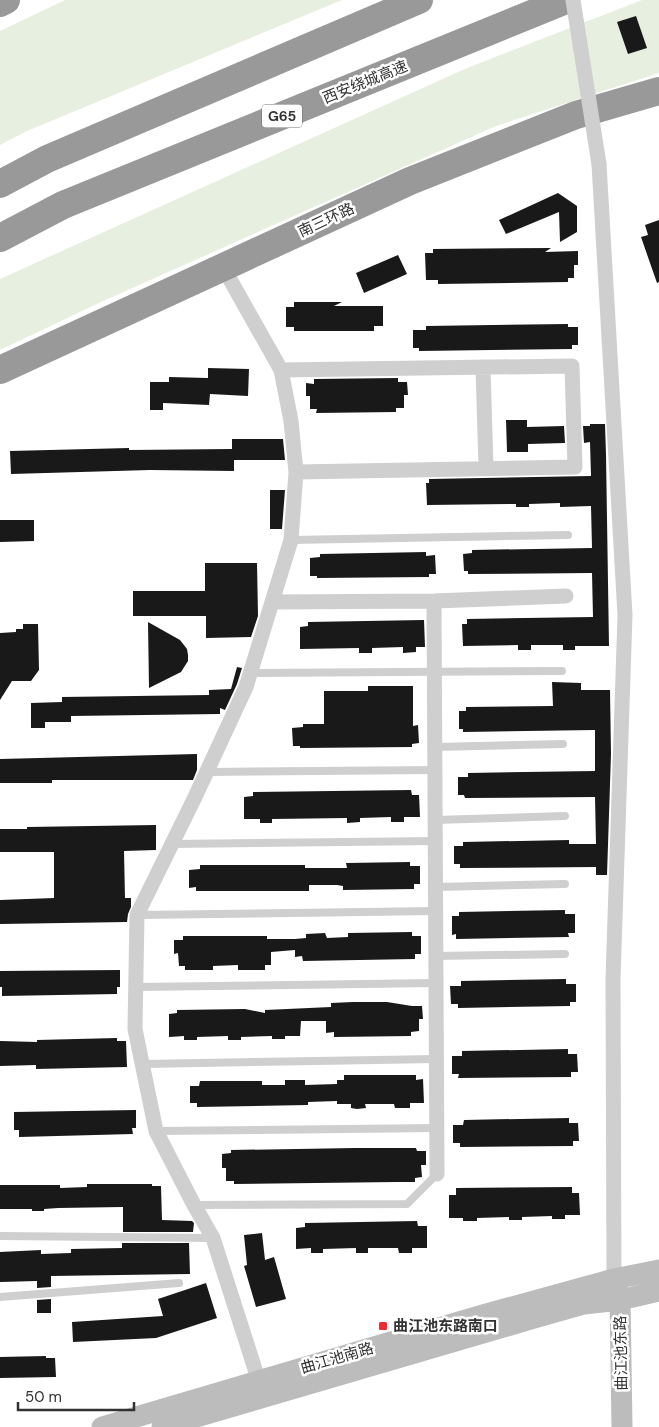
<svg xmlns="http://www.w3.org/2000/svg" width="659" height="1427" font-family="'DM Sans','Noto Sans SC',sans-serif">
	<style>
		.green { fill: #e7efe0 }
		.building { fill: #191919 }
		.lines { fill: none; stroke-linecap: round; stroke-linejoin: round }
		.lane { stroke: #cfcfcf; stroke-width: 8 }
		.street { stroke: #cfcfcf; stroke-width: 15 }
		.secondary { stroke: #bcbcbc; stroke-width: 21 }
		.highway { stroke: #999; stroke-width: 28 }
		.street-bridge { stroke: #cfcfcf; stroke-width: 15 }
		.poi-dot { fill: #f42930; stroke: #fff; stroke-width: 2 }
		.labels { text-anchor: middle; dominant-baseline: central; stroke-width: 5; stroke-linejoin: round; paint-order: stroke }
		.shield { fill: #fff; stroke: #707070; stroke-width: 1 }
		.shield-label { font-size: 14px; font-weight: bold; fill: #323232 }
		.street-label { font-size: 15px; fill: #323232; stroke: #fff }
		.poi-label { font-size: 15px; font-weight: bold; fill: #323232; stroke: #fff; text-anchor: start }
	</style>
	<rect width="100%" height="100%" fill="#fff"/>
	<path class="green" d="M 65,0 L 342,0 L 27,131 L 0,145 L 0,31 Z
		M 642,0 L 659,0 L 659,73 L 496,126 L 101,302 L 0,350 L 0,279 L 467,68 Z"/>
	<path class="building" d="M 636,16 L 647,48 L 628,54 L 617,22 Z
		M 558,193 L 577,206 L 577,232 L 560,242 L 559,212 L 506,234 L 499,220 Z
		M 659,220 L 659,282 L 657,283 L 641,237 L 648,235 L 645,225 Z
		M 551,248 L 545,252 L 578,251 L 578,265 L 574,265 L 574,278 L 568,278 L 568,282 L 438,284 L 438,280 L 426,280 L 425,253 L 433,253 L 433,249 Z
		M 398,255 L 407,274 L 364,293 L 356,273 Z
		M 294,302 L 342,302 L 334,306 L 383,306 L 383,326 L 374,326 L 374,331 L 294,331 L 294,327 L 286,327 L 286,307 L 294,307 Z
		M 568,324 L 568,327 L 578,327 L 578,345 L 572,345 L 572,349 L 419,351 L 419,348 L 413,348 L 413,330 L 426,330 L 426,326 Z
		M 208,368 L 249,369 L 248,396 L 210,394 L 209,405 L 163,403 L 163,410 L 150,410 L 150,382 L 169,382 L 169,377 L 208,378 Z
		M 398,378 L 398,382 L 407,382 L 408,395 L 404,395 L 404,408 L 396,408 L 396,412 L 316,413 L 317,409 L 310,409 L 310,396 L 306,396 L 306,383 L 314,384 L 314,379 Z
		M 506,420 L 527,420 L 527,427 L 564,426 L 565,443 L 528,444 L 528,452 L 507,452 Z
		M 590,424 L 605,424 L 606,455 L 609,646 L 575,646 L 575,650 L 563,650 L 563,645 L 531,645 L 531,650 L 518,650 L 518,645 L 463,646 L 462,624 L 467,624 L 467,619 L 593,617 L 592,573 L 468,574 L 468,571 L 464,571 L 463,554 L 472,553 L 472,550 L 592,548 L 591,506 L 560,507 L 560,503 L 529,504 L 529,507 L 516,507 L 516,504 L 427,505 L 426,483 L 429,483 L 429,479 L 591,476 L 590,442 L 584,443 L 583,426 L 590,426 Z
		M 232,439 L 283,439 L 285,460 L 234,460 L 234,471 L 150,470 L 11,474 L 10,451 L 129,448 L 129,450 L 232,449 Z
		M 270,490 L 285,490 L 282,529 L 270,529 Z
		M 0,520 L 34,520 L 34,541 L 0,542 Z
		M 426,552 L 426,556 L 435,555 L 436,574 L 429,574 L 429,577 L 317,578 L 317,576 L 310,576 L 310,558 L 320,557 L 320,554 Z
		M 205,563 L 257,563 L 258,616 L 251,637 L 206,638 L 206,616 L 133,616 L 133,591 L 205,591 Z
		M 424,620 L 425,647 L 416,647 L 416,652 L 403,653 L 403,647 L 372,648 L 372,653 L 359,653 L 359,648 L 300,649 L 300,627 L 308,626 L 308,622 Z
		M 148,622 L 180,640 L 187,649 L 188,655 L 188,661 L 181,672 L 149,688 Z
		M 23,624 L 38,624 L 39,670 L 31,681 L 12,681 L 0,700 L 0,633 L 16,632 L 16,629 L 23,629 Z
		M 237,667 L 242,668 L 237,684 L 225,710 L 220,708 L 220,714 L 71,716 L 71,722 L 45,722 L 45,728 L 31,728 L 31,703 L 62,702 L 62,697 L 209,695 L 209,690 L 231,689 Z
		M 552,682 L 581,683 L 581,690 L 610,690 L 611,754 L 607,875 L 596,875 L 596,867 L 460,868 L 460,864 L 454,864 L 454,846 L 463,846 L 463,842 L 569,840 L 569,844 L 596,844 L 595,797 L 465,798 L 464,795 L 458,795 L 458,777 L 468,777 L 468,773 L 595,771 L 595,730 L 463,732 L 463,729 L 459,729 L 459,711 L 466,711 L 466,707 L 553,706 Z
		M 368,686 L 413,686 L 413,726 L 418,725 L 419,743 L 412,744 L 412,747 L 300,748 L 300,746 L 293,746 L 292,728 L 303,727 L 303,724 L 324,724 L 324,691 L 368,691 Z
		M 197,754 L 197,770 L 193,780 L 52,780 L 52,783 L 0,783 L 0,759 Z
		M 411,790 L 412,795 L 419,795 L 420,817 L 404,817 L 404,822 L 391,822 L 391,817 L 360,818 L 360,822 L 347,823 L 347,818 L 272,819 L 272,823 L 260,823 L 260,819 L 244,819 L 244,797 L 253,796 L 253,792 Z
		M 156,825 L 156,850 L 124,851 L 125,898 L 131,898 L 131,907 L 128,914 L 127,922 L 0,924 L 0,900 L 54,898 L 54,852 L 0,852 L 0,829 L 27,829 L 27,827 Z
		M 410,862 L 410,866 L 420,866 L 420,884 L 414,884 L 414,889 L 343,890 L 343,886 L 337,885 L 309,885 L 309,891 L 196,891 L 196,887 L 189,888 L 189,870 L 200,869 L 200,865 L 305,865 L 305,868 L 347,868 L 346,863 Z
		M 565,910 L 565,914 L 575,914 L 575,933 L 568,933 L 569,937 L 456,939 L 456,934 L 452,935 L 452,916 L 459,916 L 459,912 Z
		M 412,932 L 412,936 L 421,936 L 421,954 L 415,954 L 415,959 L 303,961 L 302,956 L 295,957 L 295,950 L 271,952 L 271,965 L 265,965 L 265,970 L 238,970 L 238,965 L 213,966 L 213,970 L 185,970 L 185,966 L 179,966 L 178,953 L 174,954 L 174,940 L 183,940 L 183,936 L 267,936 L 267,939 L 295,939 L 306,938 L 306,934 L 325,933 L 327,938 L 348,937 L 348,933 Z
		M 120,970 L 120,987 L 117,987 L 117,994 L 2,996 L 2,987 L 0,987 L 0,971 Z
		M 566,979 L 566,984 L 576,984 L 576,1002 L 570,1002 L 570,1006 L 458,1008 L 458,1004 L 451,1004 L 450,986 L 461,986 L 461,981 Z
		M 353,1002 L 387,1002 L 412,1006 L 422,1006 L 423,1019 L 419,1019 L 419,1031 L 411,1032 L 411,1036 L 334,1037 L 334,1032 L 326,1033 L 326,1021 L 301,1021 L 300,1036 L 285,1036 L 285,1039 L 272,1039 L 272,1036 L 241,1037 L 241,1040 L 228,1040 L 228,1036 L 197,1037 L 197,1040 L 184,1040 L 184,1036 L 169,1037 L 169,1014 L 177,1013 L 177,1010 L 245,1009 L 265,1013 L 265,1010 L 331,1007 L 331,1003 Z
		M 117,1038 L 117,1041 L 126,1041 L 127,1067 L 36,1069 L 36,1065 L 0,1066 L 0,1041 L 37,1042 L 37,1040 Z
		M 568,1049 L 568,1054 L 577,1054 L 578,1072 L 571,1072 L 571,1077 L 458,1078 L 459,1074 L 452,1074 L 452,1056 L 462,1056 L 462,1051 Z
		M 344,1075 L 416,1075 L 416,1080 L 423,1079 L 424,1103 L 410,1103 L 410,1108 L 395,1108 L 394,1104 L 365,1104 L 366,1108 L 357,1109 L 351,1108 L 351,1104 L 337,1104 L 337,1101 L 308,1102 L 308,1105 L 197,1107 L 197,1103 L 190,1103 L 190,1086 L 199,1086 L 200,1081 L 262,1081 L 262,1085 L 285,1085 L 285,1080 L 305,1080 L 305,1085 L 337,1084 L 337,1080 L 344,1080 Z
		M 136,1110 L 136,1128 L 132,1128 L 133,1134 L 19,1137 L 19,1130 L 14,1130 L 14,1112 Z
		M 569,1118 L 569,1123 L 578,1123 L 579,1141 L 573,1141 L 573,1146 L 460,1147 L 460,1143 L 453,1143 L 453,1125 L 463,1125 L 464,1120 Z
		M 355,1148 L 416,1148 L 417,1151 L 426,1151 L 426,1165 L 421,1165 L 422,1177 L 415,1178 L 415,1182 L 397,1182 L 234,1184 L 234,1181 L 226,1181 L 226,1168 L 222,1168 L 222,1154 L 231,1153 L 231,1150 Z
		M 87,1184 L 152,1184 L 152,1186 L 161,1186 L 162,1220 L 192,1221 L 194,1223 L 193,1232 L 123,1232 L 123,1207 L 58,1208 L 44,1209 L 44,1211 L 32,1211 L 32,1209 L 0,1209 L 0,1185 L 60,1185 L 60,1188 L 87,1187 Z
		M 572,1187 L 572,1193 L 579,1193 L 580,1215 L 565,1215 L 565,1219 L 552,1219 L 552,1216 L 522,1217 L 522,1220 L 509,1220 L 509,1217 L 477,1218 L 477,1221 L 463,1221 L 463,1218 L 449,1218 L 449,1195 L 456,1195 L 456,1188 Z
		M 417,1221 L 418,1226 L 427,1226 L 427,1248 L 412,1248 L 412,1253 L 399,1253 L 398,1248 L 368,1248 L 368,1253 L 356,1253 L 356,1248 L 323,1249 L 323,1253 L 311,1253 L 311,1248 L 296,1249 L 296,1228 L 305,1227 L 305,1223 Z
		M 262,1233 L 265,1260 L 274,1257 L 286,1299 L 256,1307 L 244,1266 L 247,1265 L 244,1235 Z
		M 122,1243 L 189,1243 L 190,1274 L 51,1276 L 51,1287 L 37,1288 L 37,1281 L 0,1282 L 0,1252 L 41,1250 L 41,1254 L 71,1253 L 71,1249 L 122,1248 Z
		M 206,1283 L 217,1318 L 156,1338 L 73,1342 L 72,1322 L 163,1316 L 158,1299 Z
		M 51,1299 L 51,1313 L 37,1313 L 37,1300 Z
		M 46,1356 L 46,1358 L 55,1358 L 56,1377 L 0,1378 L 0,1357 Z"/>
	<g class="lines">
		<path class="lane" d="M 291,540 L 568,535
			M 250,673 L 562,671
			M 435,747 L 563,744
			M 207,772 L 435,770
			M 435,820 L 565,816
			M 172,844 L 435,841
			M 436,887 L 565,884
			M 137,915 L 436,911
			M 436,956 L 565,954
			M 136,987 L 436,983
			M 142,1064 L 437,1059
			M 156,1131 L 437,1128
			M 194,1205 L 407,1204 L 437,1174
			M 0,1236 L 213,1238
			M 0,1297 L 179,1283"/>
		<path class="street" d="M 599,164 L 625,615 L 613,979 L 614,1279
			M 223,267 L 281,370 L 291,421 L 296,472 L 291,540 L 246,687 L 195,797 L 137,915 L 135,1029 L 156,1131 L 194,1205 L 213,1238 L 262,1391
			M 483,367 L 486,468
			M 281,370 L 572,366 L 575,467 L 296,472
			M 434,601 L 437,1174
			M 272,602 L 434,601 L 566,596"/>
		<path class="secondary" d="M 617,1288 L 620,1300 L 622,1427
			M 102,1427 L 479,1316 L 614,1279 L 659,1270
			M 162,1427 L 531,1319 L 584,1304 L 620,1300 L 659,1291"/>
		<path class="highway" d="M 0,3 L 6,0
			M 0,184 L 47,159 L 419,0
			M 0,238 L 63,205 L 566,0
			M 0,370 L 410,181 L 576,115 L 659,91"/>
		<path class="street-bridge" d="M 573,0 L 599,164"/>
	</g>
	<rect class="poi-dot" x="378" y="1321" width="10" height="10" rx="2.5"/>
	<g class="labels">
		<rect class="shield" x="262" y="104.5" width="40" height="23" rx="4"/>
		<g class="shield-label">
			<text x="282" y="116">G65</text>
		</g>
		<g class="street-label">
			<text transform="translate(365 82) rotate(-22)">西安绕城高速</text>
			<text transform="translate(326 220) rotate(-25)">南三环路</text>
			<text transform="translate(621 1353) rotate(-91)">曲江池东路</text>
			<text transform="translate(337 1358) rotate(-16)">曲江池南路</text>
		</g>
		<g class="poi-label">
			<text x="393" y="1326">曲江池东路南口</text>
		</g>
	</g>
	<path d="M18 1402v8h116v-8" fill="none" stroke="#323232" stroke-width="2.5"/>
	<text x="25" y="1402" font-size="15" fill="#323232" stroke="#ffffff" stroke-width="4" paint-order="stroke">50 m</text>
</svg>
